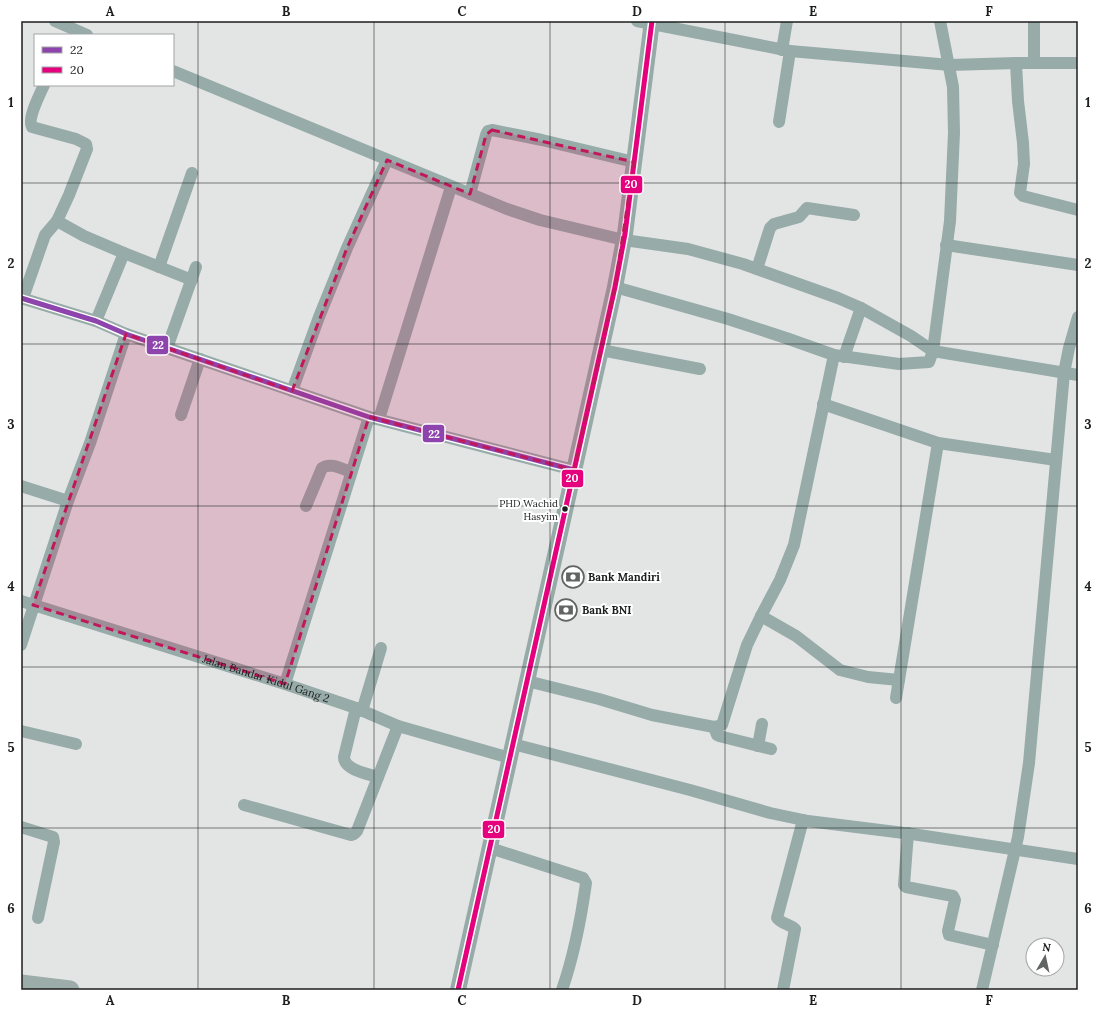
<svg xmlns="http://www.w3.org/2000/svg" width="1099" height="1011" font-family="Lora,serif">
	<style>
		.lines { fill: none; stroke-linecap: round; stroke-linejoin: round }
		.minor { stroke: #97aba8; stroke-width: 12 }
		.secondary { stroke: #96aaa7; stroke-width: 16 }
		.trunk { stroke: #9caca9; stroke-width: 19 }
		.bus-1-casing { stroke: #fff; stroke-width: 8 }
		.bus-2-casing { stroke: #fff; stroke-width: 8 }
		.bus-1 { stroke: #8e44ad; stroke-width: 5 }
		.bus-2 { stroke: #e5007d; stroke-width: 5 }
		.marked { fill: #c2185b; fill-opacity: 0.2; stroke: #c2185b; stroke-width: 3; stroke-dasharray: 8 5; stroke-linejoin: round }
		.grid { fill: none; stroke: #1c1e1d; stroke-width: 1; stroke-opacity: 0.55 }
		.bus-dot { fill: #1c1e1d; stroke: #fff; stroke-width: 1.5 }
		.labels { text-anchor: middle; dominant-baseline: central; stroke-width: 4; stroke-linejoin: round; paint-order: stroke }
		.bus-label { font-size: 10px; fill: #1c1e1d; stroke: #fff; text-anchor: end }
		.poi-label { font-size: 11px; font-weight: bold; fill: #1c1e1d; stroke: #fff; text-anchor: start }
		.street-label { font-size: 11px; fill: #1c1e1d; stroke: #fff }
		.line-badge { stroke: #fff; stroke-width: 1.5 }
		.badge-label { font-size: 11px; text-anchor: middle; font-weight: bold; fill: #fff }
		.neatline { fill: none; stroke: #1c1e1d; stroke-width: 1.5 }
		.grid-label { font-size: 13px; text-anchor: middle; font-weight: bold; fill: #1c1e1d }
	</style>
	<rect width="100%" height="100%" fill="#e2e5e4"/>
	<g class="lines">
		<g class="minor">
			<path d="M 55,21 L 87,35"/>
			<path d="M 637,21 L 790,51 L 950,65 L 1016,63 L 1078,63"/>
			<path d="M 1034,21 L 1034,63"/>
			<path d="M 782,50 L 787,21"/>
			<path d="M 1016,63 L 1018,101 L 1023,143 L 1024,164 L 1020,193 L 1023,196 L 1078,210"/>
			<path d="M 173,71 L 507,209 L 540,220 L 624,240 L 688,249 L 743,264 L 838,298 L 861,308 L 911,336 L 933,351 L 1078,375"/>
			<path d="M 779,122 L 790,51"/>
			<path d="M 470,194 L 486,135 L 488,131 L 492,130 L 542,140 L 634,162"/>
			<path d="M 57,221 L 84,236 L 124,253 L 96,321"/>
			<path d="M 946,245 L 1078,265"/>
			<path d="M 124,253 L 192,280"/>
			<path d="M 159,267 L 192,173"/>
			<path d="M 757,269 L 770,228 L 774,224 L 799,217 L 807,208 L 854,215"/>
			<path d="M 615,287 L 728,319 L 786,338 L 834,355 L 899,364 L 929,362 L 933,351 L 950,221 L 954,133 L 953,87 L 940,21"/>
			<path d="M 21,298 L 96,321 L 126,334 L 369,417 L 574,470"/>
			<path d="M 23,298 L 45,235 L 57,221 L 69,195 L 87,149 L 86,144 L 76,139 L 32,127 C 27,119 40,94 44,85"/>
			<path d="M 167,348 L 196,267"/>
			<path d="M 601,350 L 700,369"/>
			<path d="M 844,357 L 861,308"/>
			<path d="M 292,391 L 319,317 L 347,248 L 387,160"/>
			<path d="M 823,404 L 938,443 L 1056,460"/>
			<path d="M 181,415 L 200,359"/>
			<path d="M 379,419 L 451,187"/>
			<path d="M 21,486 L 68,501"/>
			<path d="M 306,506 L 322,468 C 331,462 342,469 351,472"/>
			<path id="s1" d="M 21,601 L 285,684 L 356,708 L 398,726 L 510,758"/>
			<path d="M 761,616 L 796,636 L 840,670 L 868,677 L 899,680"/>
			<path d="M 21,645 L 68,501 L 90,443 L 126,334"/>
			<path d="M 527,681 L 599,699 L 652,715 L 714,727 L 722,725 L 747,645 L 761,616 L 780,580 L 794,545 L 834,355"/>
			<path d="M 285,684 L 369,417"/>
			<path d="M 896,698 L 938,443"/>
			<path d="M 356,708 L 344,757 C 344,770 368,774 378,777"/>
			<path d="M 362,711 L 381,648"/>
			<path d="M 714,727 L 717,735 L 719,736 L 771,749"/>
			<path d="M 21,731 L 76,744"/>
			<path d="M 513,744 L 690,790 L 770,813 L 808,821 L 912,834 L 1078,859"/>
			<path d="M 758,746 L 762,724"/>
			<path d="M 244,805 L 351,835 L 354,834 L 357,831 L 398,726"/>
			<path d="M 21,827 L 53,837 L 54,842 L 38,918"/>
			<path d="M 908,833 L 904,885 L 906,887 L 953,896 L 955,900 L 948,931 L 949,935 L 993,945"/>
			<path d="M 490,848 L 583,878 L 586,883 C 581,919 574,955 562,990"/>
			<path d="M 783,990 L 795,929 C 789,924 782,924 777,918 L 803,820"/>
			<path d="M 982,990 L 1018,837 L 1029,763 L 1064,373 L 1069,348 L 1078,317"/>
		</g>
		<path class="secondary" d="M 458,990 L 615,287 L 625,234 L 652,21"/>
		<path class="trunk" d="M 21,984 L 70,990"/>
		<g class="bus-1-casing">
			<path id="bus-1" d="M 21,298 L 96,321 L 126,334 L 369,417 L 574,470"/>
		</g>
		<g class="bus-2-casing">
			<path id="bus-2" d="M 458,990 L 615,287 L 625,234 L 652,21"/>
		</g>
		<use href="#bus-1" class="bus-1"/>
		<use href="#bus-2" class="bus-2"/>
	</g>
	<path class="marked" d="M 492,130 L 634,162 L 615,287 L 574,470 L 369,417 L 285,684 L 33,605 L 126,334 L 292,391 L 347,248 L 387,160 L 470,194 L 486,135 Z"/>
	<path class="grid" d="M 198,21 L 198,990M 374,21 L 374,990M 550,21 L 550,990M 725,21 L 725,990M 901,21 L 901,990M 21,183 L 1078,183M 21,344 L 1078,344M 21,506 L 1078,506M 21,667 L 1078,667M 21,828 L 1078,828"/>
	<defs>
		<g id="bank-ring" transform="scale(1.15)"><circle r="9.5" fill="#fff" stroke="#616463" stroke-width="1.5"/><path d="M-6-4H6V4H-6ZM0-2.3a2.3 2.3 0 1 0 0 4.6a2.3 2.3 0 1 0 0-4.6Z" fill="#616463"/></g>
	</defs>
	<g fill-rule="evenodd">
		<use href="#bank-ring" x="573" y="577"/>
		<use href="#bank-ring" x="566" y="610"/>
	</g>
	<circle class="bus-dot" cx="565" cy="509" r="3.5"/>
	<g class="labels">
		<g class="bus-label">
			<text x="558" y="503">PHD Wachid<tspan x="558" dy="13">Hasyim</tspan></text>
		</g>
		<g class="poi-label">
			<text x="588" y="577">Bank Mandiri</text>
			<text x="582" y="610">Bank BNI</text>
		</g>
		<g class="street-label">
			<text stroke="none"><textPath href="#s1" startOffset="257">Jalan Bandar Kidul Gang 2</textPath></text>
		</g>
	</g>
	<g class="line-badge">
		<rect x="620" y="175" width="23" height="19" rx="4" fill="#e5007d"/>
		<rect x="146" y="335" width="23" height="20" rx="4" fill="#8e44ad"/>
		<rect x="422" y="424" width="23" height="19" rx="4" fill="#8e44ad"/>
		<rect x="561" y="469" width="23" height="19" rx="4" fill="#e5007d"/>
		<rect x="482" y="820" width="23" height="19" rx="4" fill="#e5007d"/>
	</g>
	<g class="badge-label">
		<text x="631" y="188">20</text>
		<text x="158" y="349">22</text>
		<text x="434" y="438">22</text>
		<text x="572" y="482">20</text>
		<text x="494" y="833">20</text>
	</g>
	<rect width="1099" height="1011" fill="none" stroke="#ffffff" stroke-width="44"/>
	<rect x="34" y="34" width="140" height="52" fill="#ffffff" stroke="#a4a5a5"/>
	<rect x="42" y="47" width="20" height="6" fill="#8e44ad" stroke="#a4a5a5"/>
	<text x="70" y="54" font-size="12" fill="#1c1e1d">22</text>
	<rect x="42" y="67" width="20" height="6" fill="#e5007d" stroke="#a4a5a5"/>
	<text x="70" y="74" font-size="12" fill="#1c1e1d">20</text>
	<g transform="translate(1045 957) rotate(9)"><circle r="19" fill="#ffffff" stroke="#a4a5a5"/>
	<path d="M0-3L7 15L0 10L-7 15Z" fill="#616463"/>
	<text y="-6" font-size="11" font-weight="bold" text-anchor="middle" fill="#1c1e1d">N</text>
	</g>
	<rect x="22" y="22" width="1055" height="967" class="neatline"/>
	<g class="grid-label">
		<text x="110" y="16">A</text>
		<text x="286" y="16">B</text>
		<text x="462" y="16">C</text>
		<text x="637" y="16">D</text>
		<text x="813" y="16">E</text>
		<text x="989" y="16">F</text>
		<text x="11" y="107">1</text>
		<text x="1088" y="107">1</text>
		<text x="11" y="268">2</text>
		<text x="1088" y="268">2</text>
		<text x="11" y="429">3</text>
		<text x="1088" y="429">3</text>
		<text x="11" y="591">4</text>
		<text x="1088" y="591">4</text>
		<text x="11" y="752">5</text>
		<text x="1088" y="752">5</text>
		<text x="11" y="913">6</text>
		<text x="1088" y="913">6</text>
		<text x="110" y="1005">A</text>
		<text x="286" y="1005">B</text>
		<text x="462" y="1005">C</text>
		<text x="637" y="1005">D</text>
		<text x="813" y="1005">E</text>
		<text x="989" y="1005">F</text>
	</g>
</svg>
